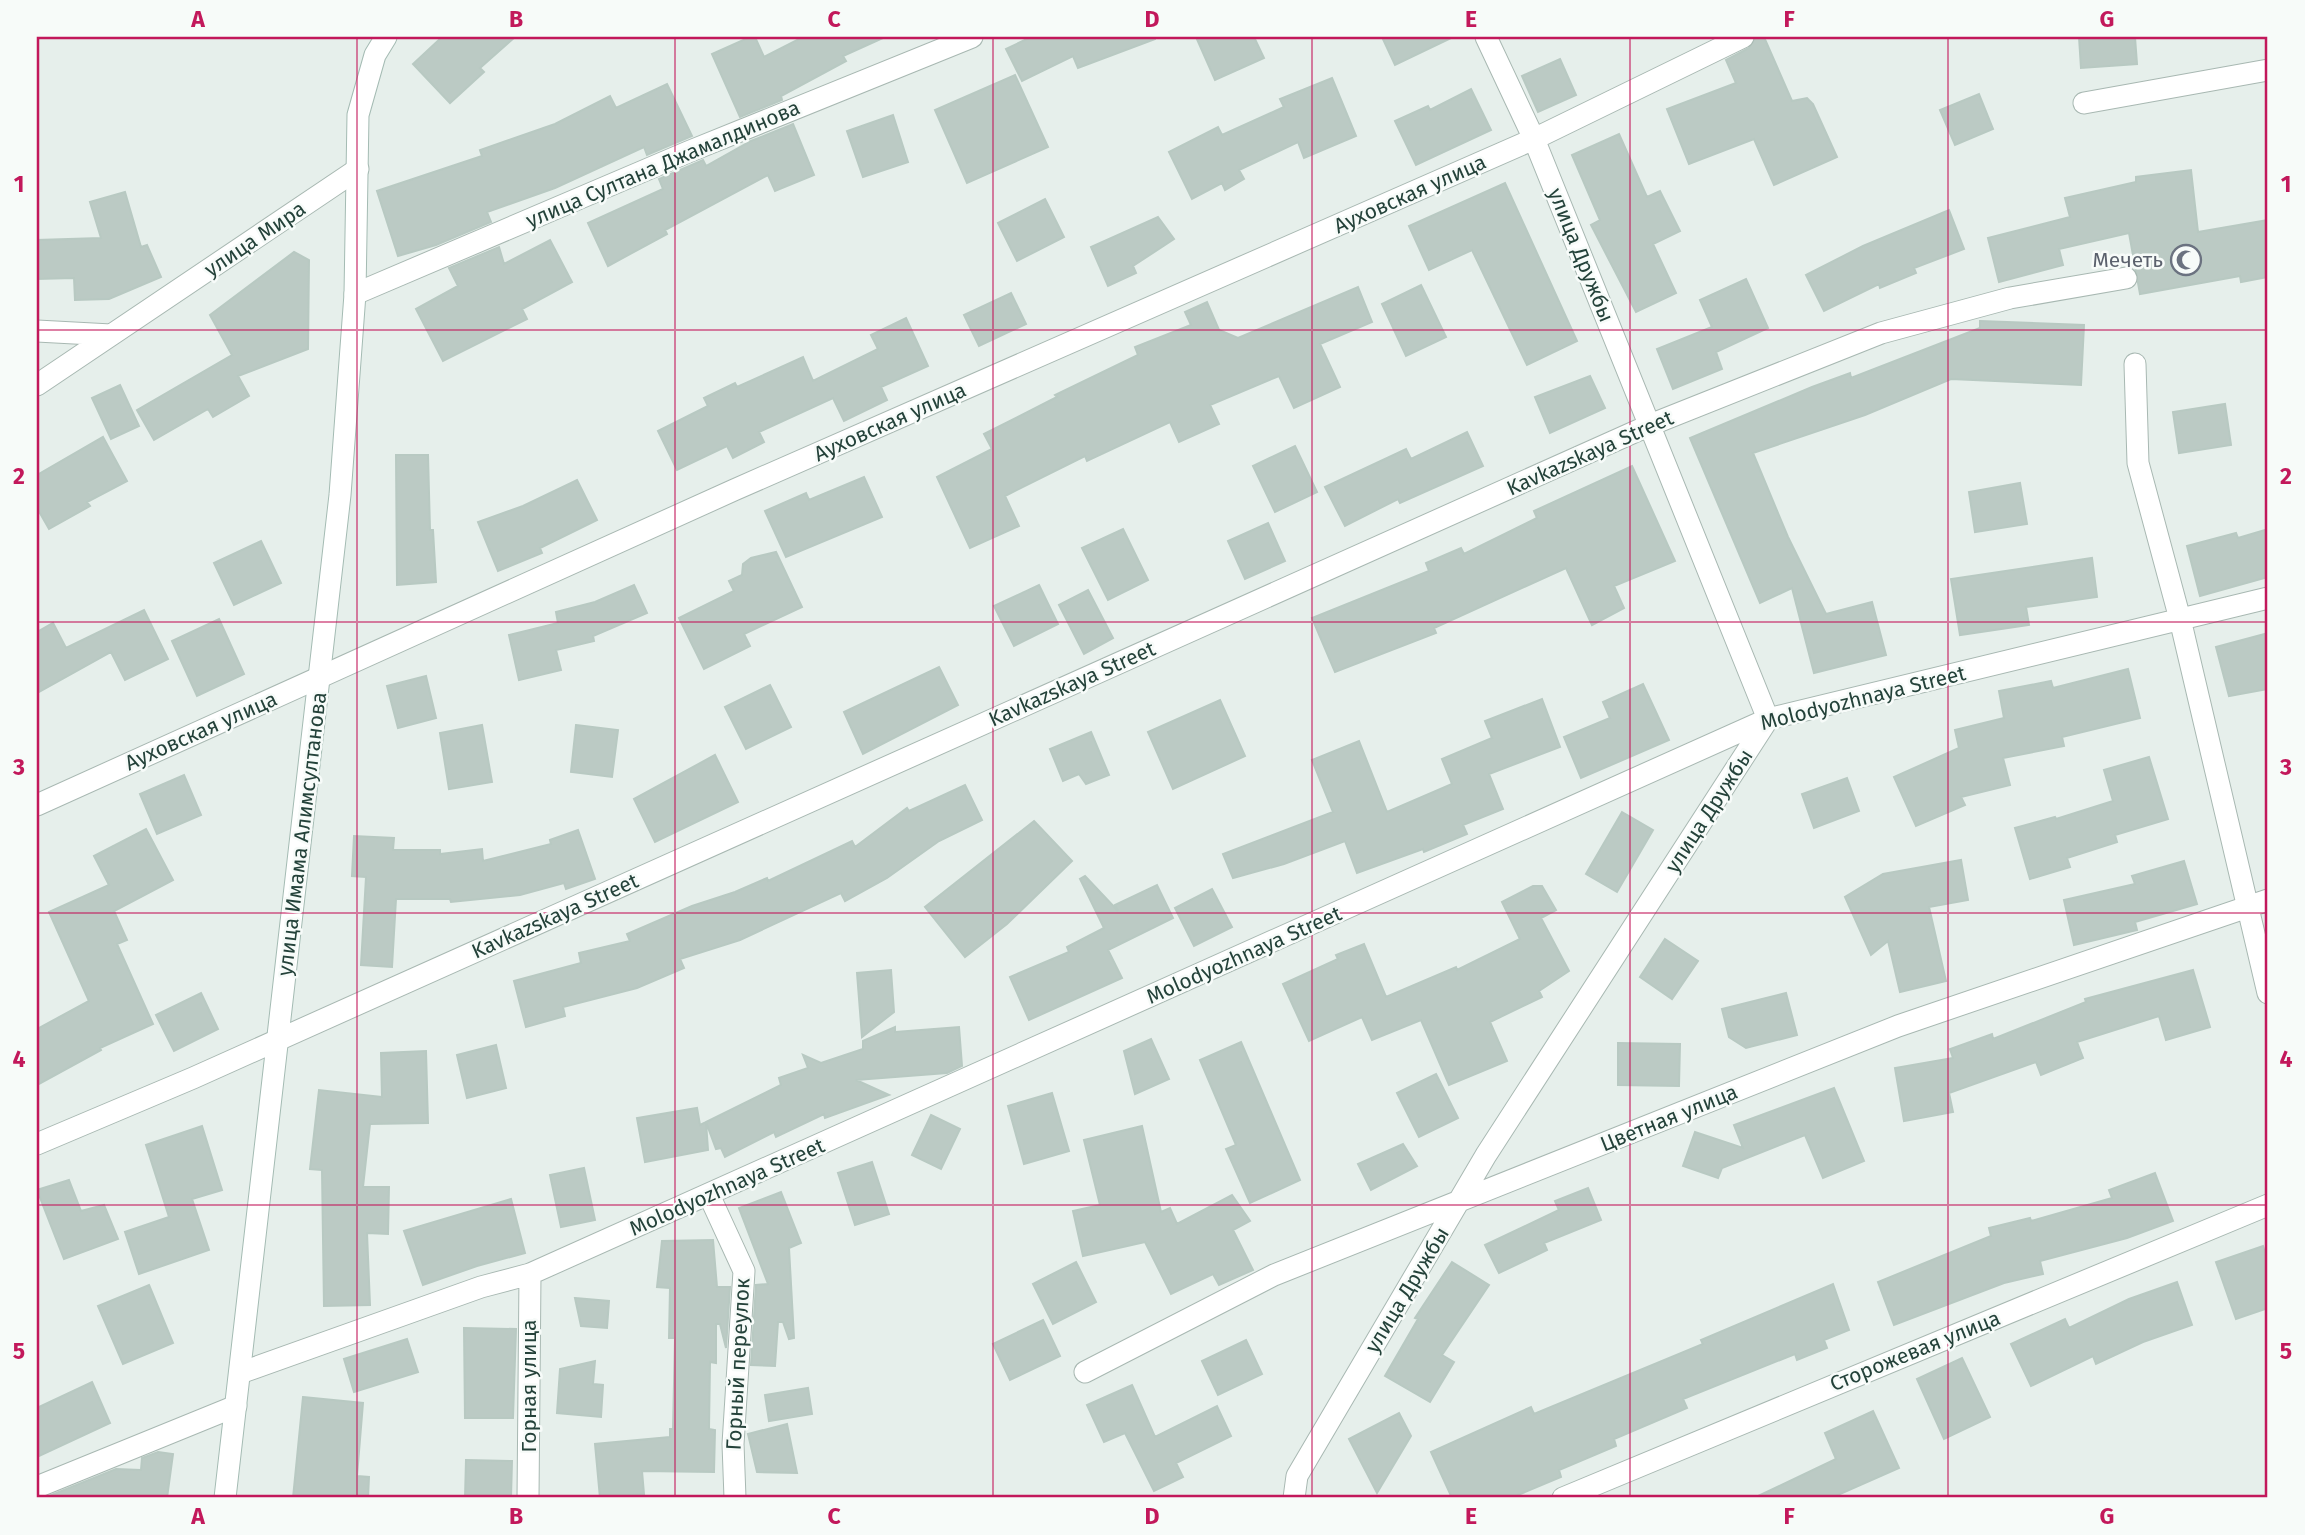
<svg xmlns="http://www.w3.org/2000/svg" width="2305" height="1535" font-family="'Fira Sans',sans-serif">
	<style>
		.building { fill: #bbcac4; stroke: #b8c9c2; stroke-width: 2 }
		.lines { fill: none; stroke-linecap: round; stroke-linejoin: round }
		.street-casing { stroke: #a8b8b2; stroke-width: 23 }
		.secondary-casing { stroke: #a4bbb3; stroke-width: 23 }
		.street { stroke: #fff; stroke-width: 21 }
		.secondary { stroke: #fff; stroke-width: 21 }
		.grid { fill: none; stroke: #c2185b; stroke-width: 2; stroke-opacity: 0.55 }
		.labels { text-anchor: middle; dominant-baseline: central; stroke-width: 5; stroke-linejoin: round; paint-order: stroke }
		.street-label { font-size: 21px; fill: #24423a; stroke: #f7fbf9 }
		.worship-label { font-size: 21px; fill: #5b616d; stroke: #f7fbf9; text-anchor: end }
		.neatline { fill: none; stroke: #c2185b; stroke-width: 2.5 }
		.grid-label { font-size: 23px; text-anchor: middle; font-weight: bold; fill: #c2185b }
	</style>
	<rect width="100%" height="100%" fill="#e6efeb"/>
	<path class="building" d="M 442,37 L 515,37 L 480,68 L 484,72 L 450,103 L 413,64 Z
		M 750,37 L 755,37 L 764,57 L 803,37 L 885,37 L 843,56 L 846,61 L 781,96 L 782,100 L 740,117 L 712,54 Z
		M 1031,37 L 1155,37 L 1155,39 L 1078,68 L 1073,56 L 1022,81 L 1006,49 Z
		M 1196,37 L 1254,37 L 1264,58 L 1215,80 Z
		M 1382,37 L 1453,37 L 1395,65 Z
		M 1756,37 L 1764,37 L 1792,101 L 1807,98 L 1813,104 L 1837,157 L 1774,185 L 1754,139 L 1689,164 L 1667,109 L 1736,83 L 1726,60 L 1749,48 Z
		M 2079,37 L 2135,37 L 2137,64 L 2081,68 Z
		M 1560,59 L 1576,95 L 1538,112 L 1522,76 Z
		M 1015,75 L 1048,147 L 967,183 L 935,110 Z
		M 1332,78 L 1356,136 L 1304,158 L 1298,142 L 1239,170 L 1244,179 L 1225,190 L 1222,183 L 1192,199 L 1169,152 L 1218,127 L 1222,135 L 1284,107 L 1280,99 Z
		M 667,84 L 692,136 L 647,155 L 644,147 L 555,188 L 487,212 L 491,222 L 436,245 L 398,256 L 377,191 L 482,156 L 480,150 L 555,124 L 610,96 L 616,108 Z
		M 1471,89 L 1491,130 L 1416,165 L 1395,121 L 1428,106 L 1430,110 Z
		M 1979,94 L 1993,129 L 1955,145 L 1940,110 Z
		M 893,115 L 908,162 L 863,177 L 847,131 Z
		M 793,124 L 814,175 L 775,191 L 768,175 L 665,230 L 667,234 L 608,266 L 588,223 L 663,189 L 659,179 L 703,160 L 706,166 L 751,141 Z
		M 1619,134 L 1647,197 L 1660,191 L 1680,231 L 1653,244 L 1676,293 L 1636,312 L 1591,225 L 1600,220 L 1572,155 Z
		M 2191,170 L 2198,232 L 2268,220 L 2268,277 L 2241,282 L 2240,276 L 2140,294 L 2129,233 L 2059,249 L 2063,265 L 1999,282 L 1988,238 L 2070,217 L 2065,198 L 2136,182 L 2136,177 Z
		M 1505,183 L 1577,341 L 1527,365 L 1472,250 L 1429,270 L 1409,226 Z
		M 125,192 L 141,247 L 147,245 L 161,277 L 109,299 L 75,300 L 74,278 L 37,279 L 37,240 L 101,238 L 90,202 Z
		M 1045,199 L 1064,237 L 1017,261 L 998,223 Z
		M 1949,210 L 1964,249 L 1914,268 L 1916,273 L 1880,288 L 1879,284 L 1824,311 L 1806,275 L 1863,246 Z
		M 1158,217 L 1174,239 L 1133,266 L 1136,273 L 1108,286 L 1091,247 Z
		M 550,240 L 572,282 L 522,309 L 527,319 L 443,361 L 416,309 L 458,286 L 449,268 L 499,247 L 504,264 Z
		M 294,252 L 309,260 L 308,349 L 238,376 L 249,396 L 213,417 L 208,409 L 154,440 L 137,410 L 232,355 L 210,315 Z
		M 1746,279 L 1768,328 L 1716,352 L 1722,369 L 1673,389 L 1657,349 L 1712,327 L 1700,300 Z
		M 1421,285 L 1446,337 L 1406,356 L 1382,304 Z
		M 1358,287 L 1372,322 L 1320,344 L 1340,387 L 1294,408 L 1279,376 L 1210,405 L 1219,424 L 1179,442 L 1170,422 L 1087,461 L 1085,456 L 1005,496 L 1019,526 L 970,548 L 937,477 L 992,449 L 984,434 L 1057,397 L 1055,395 L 1138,355 L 1135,347 L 1191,325 L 1185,312 L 1207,302 L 1219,330 L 1238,338 Z
		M 1011,293 L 1026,324 L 979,346 L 964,315 Z
		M 906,318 L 928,366 L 881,387 L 887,400 L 844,421 L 833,398 L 759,432 L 764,442 L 733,458 L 727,446 L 677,470 L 658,431 L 708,406 L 704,398 L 735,383 L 737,387 L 803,357 L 813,381 L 878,349 L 871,335 Z
		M 1980,321 L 2084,325 L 2081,385 L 1951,379 L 1865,415 L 1753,453 L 1788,537 L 1826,614 L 1872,602 L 1886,655 L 1814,673 L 1792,588 L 1760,603 L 1690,438 L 1812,387 L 1850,373 L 1851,378 L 1980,328 Z
		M 1590,376 L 1605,408 L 1550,433 L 1535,397 Z
		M 120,385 L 139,426 L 111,439 L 92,398 Z
		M 2225,404 L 2231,445 L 2179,453 L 2173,412 Z
		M 1467,432 L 1483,466 L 1400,503 L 1398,499 L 1345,526 L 1325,487 L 1406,449 L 1411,459 Z
		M 103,437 L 127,481 L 87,502 L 90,506 L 49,529 L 37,508 L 37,475 Z
		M 1295,446 L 1317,492 L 1275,512 L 1253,466 Z
		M 396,455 L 428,455 L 430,530 L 433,530 L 436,582 L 397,585 Z
		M 1632,466 L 1675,561 L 1614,586 L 1624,608 L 1592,625 L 1566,568 L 1434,628 L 1436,633 L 1335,672 L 1312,618 L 1429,571 L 1426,563 L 1461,548 L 1464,554 L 1537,518 L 1534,511 Z
		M 864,477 L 882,517 L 786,557 L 765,511 L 806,493 L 809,500 Z
		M 577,480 L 597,520 L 540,548 L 542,553 L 498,571 L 478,522 L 523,506 Z
		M 2020,483 L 2027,524 L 1975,532 L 1969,492 Z
		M 1268,523 L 1285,561 L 1245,579 L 1228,541 Z
		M 1123,529 L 1148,580 L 1108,600 L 1082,548 Z
		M 2268,529 L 2268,577 L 2200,596 L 2187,546 L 2236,533 L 2238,538 Z
		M 261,541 L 281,583 L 234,605 L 214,563 Z
		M 776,552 L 802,607 L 744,634 L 750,646 L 704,669 L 679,618 L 734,591 L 729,581 L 742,575 L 743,564 L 751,558 Z
		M 2092,558 L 2097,597 L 2026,607 L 2029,625 L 1960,635 L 1951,579 Z
		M 634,585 L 647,613 L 593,636 L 594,641 L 556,650 L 561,670 L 519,680 L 509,635 L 558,623 L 556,612 L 595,602 Z
		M 1039,585 L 1058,624 L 1014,646 L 994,606 Z
		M 1088,590 L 1113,638 L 1084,654 L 1059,605 Z
		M 144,610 L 168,659 L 125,680 L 111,652 L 37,693 L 37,632 L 53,623 L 66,648 Z
		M 219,619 L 244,674 L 197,696 L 172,641 Z
		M 2268,633 L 2268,689 L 2229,696 L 2216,647 Z
		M 939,667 L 958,705 L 863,754 L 844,712 Z
		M 2128,669 L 2140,718 L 2062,737 L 2064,746 L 2003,758 L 2010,785 L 1961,797 L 1965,805 L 1916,826 L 1894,777 L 1959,748 L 1955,730 L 2004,718 L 1999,691 L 2051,681 L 2053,688 Z
		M 426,676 L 436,718 L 398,728 L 387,686 Z
		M 1643,684 L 1669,740 L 1581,778 L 1564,737 L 1610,718 L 1603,702 Z
		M 770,685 L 791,727 L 746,749 L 725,707 Z
		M 1542,699 L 1560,747 L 1489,774 L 1503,809 L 1463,825 L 1467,834 L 1424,852 L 1423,849 L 1357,873 L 1345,841 L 1284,864 L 1233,878 L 1223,854 L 1333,812 L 1312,760 L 1359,741 L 1387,812 L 1452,784 L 1442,759 L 1492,738 L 1485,721 Z
		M 1220,700 L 1245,756 L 1173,789 L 1148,732 Z
		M 482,725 L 492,782 L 449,789 L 440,733 Z
		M 576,725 L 618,730 L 612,777 L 571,772 Z
		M 1091,732 L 1109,775 L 1086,784 L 1079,774 L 1063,781 L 1050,749 Z
		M 715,755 L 738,802 L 655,842 L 634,799 Z
		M 2149,757 L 2168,819 L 2115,835 L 2117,842 L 2067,858 L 2070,867 L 2030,879 L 2015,828 L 2055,817 L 2056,819 L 2113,801 L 2104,770 Z
		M 184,775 L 201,815 L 157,834 L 140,794 Z
		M 1847,778 L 1859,811 L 1814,828 L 1802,794 Z
		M 965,785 L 982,820 L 939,841 L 887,878 L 845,901 L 841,893 L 740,940 L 680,959 L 684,968 L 637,988 L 563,1007 L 565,1016 L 526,1027 L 514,981 L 581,963 L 579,953 L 630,941 L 627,934 L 692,906 L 735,892 L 767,878 L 768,881 L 852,841 L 855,847 L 907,808 L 909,811 Z
		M 1622,812 L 1653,830 L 1617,892 L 1586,874 Z
		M 1034,821 L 1072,861 L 1007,924 L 965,957 L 925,907 Z
		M 146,829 L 173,880 L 114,911 L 127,940 L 117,944 L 153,1024 L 100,1048 L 101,1050 L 37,1085 L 37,1029 L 89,1001 L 49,912 L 109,885 L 94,856 Z
		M 578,830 L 595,879 L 566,889 L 564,883 L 520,895 L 451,902 L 450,899 L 396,899 L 392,967 L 361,965 L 366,877 L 352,876 L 354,836 L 394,838 L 393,850 L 440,850 L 440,854 L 482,849 L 483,861 L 551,844 L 550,840 Z
		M 1961,860 L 1968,900 L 1929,907 L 1946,981 L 1900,992 L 1888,941 L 1871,955 L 1845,897 L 1883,874 Z
		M 2184,861 L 2197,904 L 2135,922 L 2137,930 L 2074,945 L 2064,900 L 2135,884 L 2132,876 Z
		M 1085,876 L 1118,911 L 1115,905 L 1157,885 L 1173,918 L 1108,950 L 1122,978 L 1029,1020 L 1010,977 L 1069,952 L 1067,947 L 1104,928 L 1080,879 Z
		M 1533,886 L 1542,886 L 1556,910 L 1541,918 L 1569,971 L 1539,991 L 1542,997 L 1490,1022 L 1507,1061 L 1449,1085 L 1421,1020 L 1372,1040 L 1362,1017 L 1309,1041 L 1283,984 L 1338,959 L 1336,955 L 1364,944 L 1386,997 L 1456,967 L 1457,970 L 1520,939 L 1502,902 Z
		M 1212,889 L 1232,927 L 1194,946 L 1175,908 Z
		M 1665,939 L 1698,961 L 1672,999 L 1640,977 Z
		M 891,970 L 894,1012 L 862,1037 L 857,973 Z
		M 2193,970 L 2210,1027 L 2166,1040 L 2159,1016 L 2077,1042 L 2083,1058 L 2041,1075 L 2036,1062 L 1949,1093 L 1953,1112 L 1904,1121 L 1895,1068 L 1953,1058 L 1950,1049 L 1992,1034 L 1993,1039 L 2086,1002 L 2085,999 Z
		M 201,993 L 218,1029 L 174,1051 L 156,1015 Z
		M 1786,993 L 1797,1035 L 1746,1048 L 1729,1037 L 1722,1009 Z
		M 895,1027 L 895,1032 L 959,1027 L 962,1066 L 947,1073 L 856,1080 L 889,1095 L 825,1118 L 824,1114 L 776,1137 L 774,1132 L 725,1157 L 721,1148 L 716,1149 L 706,1122 L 781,1085 L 779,1078 L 808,1068 L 803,1055 L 821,1063 L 863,1049 L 863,1041 Z
		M 1151,1039 L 1169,1079 L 1135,1094 L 1124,1051 Z
		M 1241,1042 L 1300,1180 L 1250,1203 L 1226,1149 L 1236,1145 L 1200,1060 Z
		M 1618,1043 L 1680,1044 L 1679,1086 L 1618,1085 Z
		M 496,1045 L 506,1088 L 467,1098 L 457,1055 Z
		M 426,1051 L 428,1123 L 370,1124 L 363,1187 L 389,1187 L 388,1234 L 367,1233 L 370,1305 L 324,1306 L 322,1170 L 310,1169 L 319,1090 L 382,1097 L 381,1053 Z
		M 1436,1074 L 1458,1118 L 1419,1137 L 1397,1093 Z
		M 1834,1088 L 1864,1161 L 1823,1178 L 1805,1135 L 1722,1168 L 1718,1178 L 1683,1166 L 1695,1132 L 1743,1148 L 1734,1125 Z
		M 1052,1093 L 1069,1151 L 1024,1164 L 1008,1106 Z
		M 697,1108 L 700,1125 L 706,1122 L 708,1150 L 645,1162 L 637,1118 Z
		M 931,1115 L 960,1129 L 941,1169 L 912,1155 Z
		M 202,1126 L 222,1190 L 192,1199 L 209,1250 L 139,1274 L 125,1232 L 169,1217 L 146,1145 Z
		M 1142,1126 L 1161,1212 L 1170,1208 L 1177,1224 L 1232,1195 L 1250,1221 L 1233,1230 L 1253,1270 L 1219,1285 L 1213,1274 L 1171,1294 L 1145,1242 L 1083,1256 L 1073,1211 L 1100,1205 L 1084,1140 Z
		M 1403,1144 L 1417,1166 L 1371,1190 L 1358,1164 Z
		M 872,1162 L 889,1214 L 855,1225 L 838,1173 Z
		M 584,1168 L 595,1220 L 561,1227 L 550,1175 Z
		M 2155,1173 L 2173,1221 L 2127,1238 L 2040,1261 L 2043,1274 L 2004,1283 L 1894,1325 L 1878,1282 L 1991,1236 L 1989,1228 L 2030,1218 L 2031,1221 L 2112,1198 L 2109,1190 Z
		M 69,1180 L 81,1211 L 104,1205 L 118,1239 L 64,1259 L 37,1190 Z
		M 1588,1188 L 1601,1220 L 1544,1243 L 1547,1250 L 1499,1273 L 1485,1245 L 1559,1210 L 1555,1201 Z
		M 781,1192 L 801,1243 L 789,1248 L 794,1338 L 789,1339 L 783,1322 L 778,1322 L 775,1366 L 751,1365 L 756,1285 L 768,1284 L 739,1208 Z
		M 511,1199 L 525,1253 L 477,1266 L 423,1285 L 404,1231 Z
		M 713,1240 L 717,1287 L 730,1287 L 726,1348 L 720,1324 L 716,1324 L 716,1363 L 710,1362 L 709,1429 L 715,1430 L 714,1472 L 642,1471 L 644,1494 L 600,1498 L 595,1444 L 670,1437 L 670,1429 L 673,1429 L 675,1338 L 669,1338 L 670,1288 L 657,1287 L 662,1241 Z
		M 2263,1246 L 2268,1263 L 2268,1308 L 2236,1319 L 2216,1262 Z
		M 1076,1262 L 1096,1302 L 1053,1324 L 1033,1284 Z
		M 1452,1262 L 1489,1285 L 1442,1355 L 1454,1362 L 1430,1402 L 1385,1376 L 1418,1319 L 1415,1318 Z
		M 2177,1282 L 2192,1325 L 2143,1342 L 2096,1364 L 2093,1356 L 2031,1386 L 2011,1344 L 2065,1319 L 2069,1328 L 2129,1299 Z
		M 1833,1284 L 1849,1330 L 1824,1340 L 1827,1348 L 1797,1360 L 1795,1354 L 1683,1399 L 1687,1408 L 1614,1439 L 1616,1446 L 1559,1470 L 1561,1477 L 1511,1498 L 1452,1498 L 1431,1452 L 1531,1407 L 1534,1414 L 1703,1344 L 1701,1340 Z
		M 149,1285 L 173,1343 L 123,1364 L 98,1306 Z
		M 575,1298 L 609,1301 L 607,1328 L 581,1326 Z
		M 1043,1320 L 1060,1356 L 1010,1380 L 993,1344 Z
		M 464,1328 L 516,1329 L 513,1418 L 465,1418 Z
		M 407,1339 L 418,1372 L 354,1392 L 344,1359 Z
		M 1246,1340 L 1262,1374 L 1218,1395 L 1202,1361 Z
		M 1962,1358 L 1990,1417 L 1944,1439 L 1917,1379 Z
		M 595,1361 L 593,1384 L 603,1385 L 601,1417 L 557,1413 L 560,1369 Z
		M 92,1382 L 110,1423 L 37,1457 L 37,1408 Z
		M 1132,1385 L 1155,1437 L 1217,1406 L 1231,1436 L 1176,1463 L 1183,1477 L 1154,1491 L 1125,1433 L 1104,1442 L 1087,1405 Z
		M 808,1388 L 812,1414 L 769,1421 L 765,1395 Z
		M 303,1397 L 363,1403 L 357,1476 L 369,1477 L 368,1498 L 293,1498 Z
		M 1873,1411 L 1899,1468 L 1831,1498 L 1754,1498 L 1836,1459 L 1825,1433 Z
		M 1399,1413 L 1411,1436 L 1377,1493 L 1349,1439 Z
		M 787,1424 L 797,1473 L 757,1472 L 748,1434 Z
		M 158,1452 L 173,1454 L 167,1498 L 44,1498 L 116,1469 L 141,1470 L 142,1458 Z
		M 466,1460 L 512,1461 L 511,1498 L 465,1498 Z"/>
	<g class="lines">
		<g class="street-casing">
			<path id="street" d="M 1486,37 L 1534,139 L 1768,719
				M 2084,103 L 2268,70
				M 355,294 L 688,152 L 972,37
				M 37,331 L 111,335
				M 2135,364 L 2138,463 L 2180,619 L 2268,993
				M 37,385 L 358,169
				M 37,805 L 734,490 L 1534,139 L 1743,37
				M 37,1144 L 193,1078 L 1650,425 L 1881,333 L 2010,298 L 2126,278
				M 709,1195 L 744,1271 L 733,1444 L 735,1498
				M 1085,1372 L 1274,1275 L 1898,1026 L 2268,900
				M 240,1373 L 481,1287 L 530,1274 L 1768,719 L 2268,598
				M 37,1487 L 236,1406
				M 528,1498 L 530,1274
				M 1294,1498 L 1297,1476 L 1486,1155 L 1768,719
				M 1563,1498 L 2268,1205"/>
		</g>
		<g class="secondary-casing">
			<path id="secondary" d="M 225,1498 L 340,495 L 355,294 L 358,115 L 375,55 L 386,37"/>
		</g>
		<use href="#street" class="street"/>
		<use href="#secondary" class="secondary"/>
	</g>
	<path class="grid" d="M 357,37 L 357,1498M 675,37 L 675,1498M 993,37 L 993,1498M 1312,37 L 1312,1498M 1630,37 L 1630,1498M 1948,37 L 1948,1498M 37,330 L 2268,330M 37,622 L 2268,622M 37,913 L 2268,913M 37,1205 L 2268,1205"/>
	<defs>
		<g id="mosque-ring" transform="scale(1.575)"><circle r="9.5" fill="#f7fbf9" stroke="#6b7280" stroke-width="1.5"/><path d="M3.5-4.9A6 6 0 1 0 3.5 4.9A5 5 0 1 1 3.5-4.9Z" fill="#6b7280"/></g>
	</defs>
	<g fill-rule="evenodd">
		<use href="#mosque-ring" x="2186" y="260"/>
	</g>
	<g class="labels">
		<g class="street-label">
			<text transform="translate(663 164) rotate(-23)">улица Султана Джамалдинова</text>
			<text transform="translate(1410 194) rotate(-24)">Ауховская улица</text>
			<text transform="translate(255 239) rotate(-34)">улица Мира</text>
			<text transform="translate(1581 255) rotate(68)">улица Дружбы</text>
			<text transform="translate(890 422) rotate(-24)">Ауховская улица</text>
			<text transform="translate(1590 453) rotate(-24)">Kavkazskaya Street</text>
			<text transform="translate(1072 684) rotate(-24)">Kavkazskaya Street</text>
			<text transform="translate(1863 698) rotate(-14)">Molodyozhnaya Street</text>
			<text transform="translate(201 731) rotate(-24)">Ауховская улица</text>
			<text transform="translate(1709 811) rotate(-57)">улица Дружбы</text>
			<text transform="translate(302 834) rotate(-83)">улица Имама Алимсултанова</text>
			<text transform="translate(555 916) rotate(-24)">Kavkazskaya Street</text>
			<text transform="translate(1244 955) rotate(-24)">Molodyozhnaya Street</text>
			<text transform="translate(1669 1118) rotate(-22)">Цветная улица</text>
			<text transform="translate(727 1187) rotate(-24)">Molodyozhnaya Street</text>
			<text transform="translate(1407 1290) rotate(-59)">улица Дружбы</text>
			<text transform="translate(1915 1351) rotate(-22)">Сторожевая улица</text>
			<text transform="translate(738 1364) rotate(-87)">Горный переулок</text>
			<text transform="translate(529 1386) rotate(-90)">Горная улица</text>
		</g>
		<g class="worship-label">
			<text x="2163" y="260">Мечеть</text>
		</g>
	</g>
	<rect width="2305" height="1535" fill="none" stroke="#f7fbf9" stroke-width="77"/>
	<rect x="38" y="38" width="2228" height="1458" class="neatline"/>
	<g class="grid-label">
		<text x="198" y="27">A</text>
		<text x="516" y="27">B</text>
		<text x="834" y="27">C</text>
		<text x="1152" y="27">D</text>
		<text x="1471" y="27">E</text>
		<text x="1789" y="27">F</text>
		<text x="2107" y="27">G</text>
		<text x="19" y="192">1</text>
		<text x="2286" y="192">1</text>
		<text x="19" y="484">2</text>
		<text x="2286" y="484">2</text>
		<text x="19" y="775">3</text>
		<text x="2286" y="775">3</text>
		<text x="19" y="1067">4</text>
		<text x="2286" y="1067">4</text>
		<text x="19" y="1359">5</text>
		<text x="2286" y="1359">5</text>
		<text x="198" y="1524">A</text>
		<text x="516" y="1524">B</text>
		<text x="834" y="1524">C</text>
		<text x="1152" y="1524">D</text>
		<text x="1471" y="1524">E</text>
		<text x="1789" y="1524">F</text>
		<text x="2107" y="1524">G</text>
	</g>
</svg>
